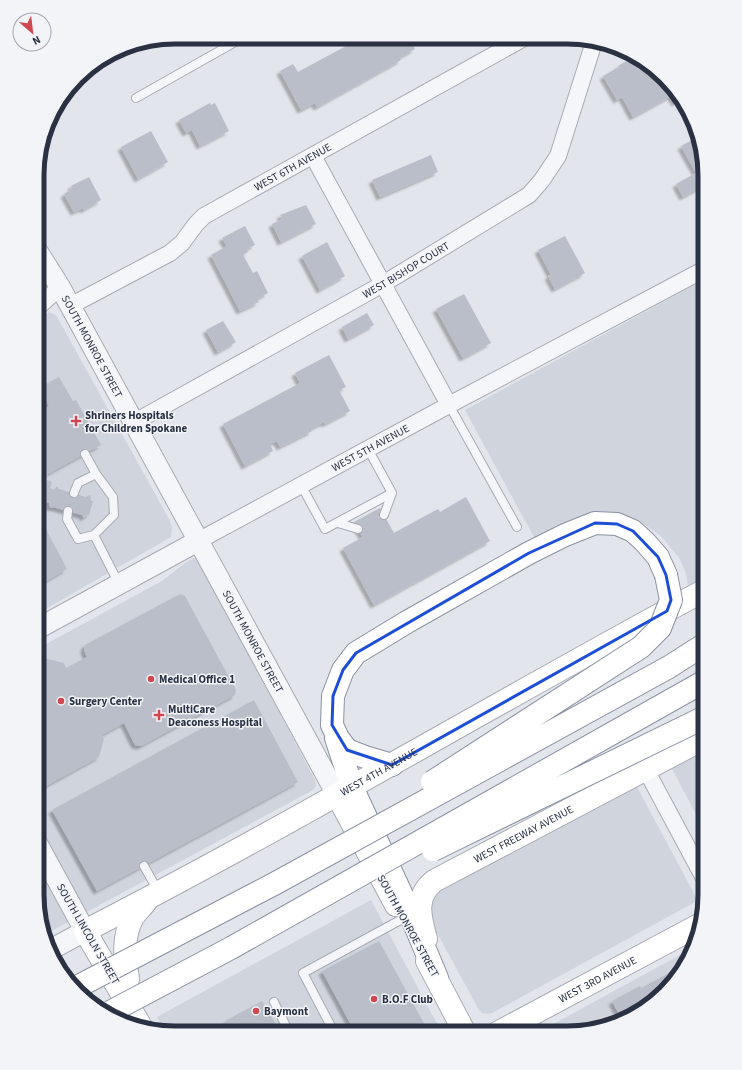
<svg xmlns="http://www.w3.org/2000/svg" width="742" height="1070" font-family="'Source Sans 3',sans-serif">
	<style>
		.built { fill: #d0d4dd }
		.building { fill: #b9bec8; filter: url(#shadow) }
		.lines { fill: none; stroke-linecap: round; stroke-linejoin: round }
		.service-casing { stroke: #a7abb5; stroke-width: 10 }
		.minor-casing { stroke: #a7abb5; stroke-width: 18 }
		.tertiary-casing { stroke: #a7abb5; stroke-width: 22 }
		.secondary-casing { stroke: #a7abb5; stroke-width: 24 }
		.motorway-casing { stroke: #8a91a2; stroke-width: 24 }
		.service { stroke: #f5f6f9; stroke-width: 8 }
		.minor { stroke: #f5f6f9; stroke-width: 16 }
		.tertiary { stroke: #f5f6f9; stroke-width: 20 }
		.secondary { stroke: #fff; stroke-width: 22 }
		.motorway { stroke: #fff; stroke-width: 22 }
		.motorway-bridge-casing { stroke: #8a91a2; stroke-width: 24; stroke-linecap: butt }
		.motorway-bridge { stroke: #fff; stroke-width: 22 }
		.marked { fill: none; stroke: #1d4ed8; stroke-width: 3; stroke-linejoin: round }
		.poi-dot { fill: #d04751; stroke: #f2f4f8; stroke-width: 1.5 }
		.labels { text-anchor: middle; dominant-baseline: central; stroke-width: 3; stroke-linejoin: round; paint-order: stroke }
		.street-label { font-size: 11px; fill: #2a3143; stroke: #f2f4f8 }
		.poi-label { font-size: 11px; font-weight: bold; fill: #2a3143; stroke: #f2f4f8; text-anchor: start }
		.rim { fill: none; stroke: #2a3143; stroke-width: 5 }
	</style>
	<defs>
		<filter id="shadow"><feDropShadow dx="-3.5" dy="3.5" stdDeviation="1" flood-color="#0004"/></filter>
	</defs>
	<rect width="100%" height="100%" fill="#e2e5eb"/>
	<path class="built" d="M 700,282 L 705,291 L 705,577 L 688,586 L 686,574 L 680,559 L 661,536 L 638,520 L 614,514 L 589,513 L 535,539 L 465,410 Z
		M 49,312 L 56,315 L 169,519 L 172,528 L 171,537 L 37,614 L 38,322 Z
		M 194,558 L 201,563 L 315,780 L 316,786 L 313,790 L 46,934 L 37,895 L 37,649 L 162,581 L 185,563 Z
		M 705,750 L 705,831 L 672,769 L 673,767 Z
		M 634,786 L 637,787 L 697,899 L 697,901 L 492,1013 L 487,1014 L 482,1013 L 479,1010 L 430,920 L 429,912 L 433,896 L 440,890 Z
		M 371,900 L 442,1033 L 166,1032 L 157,1017 Z
		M 689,950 L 682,972 L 628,1019 L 567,1033 L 537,1033 Z"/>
	<path class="building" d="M 361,38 L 409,38 L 415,49 L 400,57 L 401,60 L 317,107 L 315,103 L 301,110 L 280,71 L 293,64 L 298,72 Z
		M 632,58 L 645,63 L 648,69 L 652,67 L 680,100 L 675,103 L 671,96 L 633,117 L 622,97 L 617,100 L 603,76 L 619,67 L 618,66 Z
		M 210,103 L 211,105 L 215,103 L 229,131 L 200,146 L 192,130 L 186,133 L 179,120 Z
		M 151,131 L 168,162 L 138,179 L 121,147 Z
		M 696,138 L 705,175 L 705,190 L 703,186 L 683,197 L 676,184 L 696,173 L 681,146 Z
		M 431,155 L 438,172 L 380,197 L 372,180 Z
		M 89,177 L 101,200 L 84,210 L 83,208 L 74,212 L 64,194 L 72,189 L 71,186 Z
		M 306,205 L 316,224 L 281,242 L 272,224 L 282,219 L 280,215 Z
		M 245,226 L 255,245 L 247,249 L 248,252 L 243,255 L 253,273 L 257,271 L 268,293 L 257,299 L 259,302 L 240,311 L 211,255 L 227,246 L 222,238 Z
		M 565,236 L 585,273 L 555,289 L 548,276 L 551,275 L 538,250 Z
		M 327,242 L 345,276 L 320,290 L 302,256 Z
		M 464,294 L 491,343 L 463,358 L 436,309 Z
		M 367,313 L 374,325 L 348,339 L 342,327 Z
		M 223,321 L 236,342 L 218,352 L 206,330 Z
		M 329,355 L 346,387 L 339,390 L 350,411 L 325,424 L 324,422 L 311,429 L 312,431 L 280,447 L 277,441 L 270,444 L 273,451 L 245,466 L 223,424 L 300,383 L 295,373 Z
		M 59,377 L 73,401 L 76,400 L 101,445 L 48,474 L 46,480 L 52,482 L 50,488 L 54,490 L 57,486 L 59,489 L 86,497 L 90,495 L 91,498 L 91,501 L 93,501 L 89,515 L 87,515 L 84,518 L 82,515 L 53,507 L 51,508 L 49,505 L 49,503 L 46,502 L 44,508 L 38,507 L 38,413 L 49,406 L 39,388 Z
		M 466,497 L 490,541 L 374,605 L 343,548 L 363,537 L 354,522 L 380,508 L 394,533 L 438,509 L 440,512 Z
		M 38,514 L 67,569 L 38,586 Z
		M 180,594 L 185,596 L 236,690 L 235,695 L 141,746 L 135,745 L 124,723 L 102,735 L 104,739 L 99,757 L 37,791 L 37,662 L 44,658 L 64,663 L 66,668 L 87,657 L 84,650 L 85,645 Z
		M 254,700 L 298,782 L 97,891 L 52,810 Z
		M 379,941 L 426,1027 L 416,1033 L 355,1032 L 322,971 Z
		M 684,965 L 682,972 L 628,1019 L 625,1020 L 623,1017 L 621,1018 L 612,1001 L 640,986 L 641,988 Z
		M 262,1001 L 275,1023 L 257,1032 L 214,1032 L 227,1020 Z"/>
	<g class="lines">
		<g class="service-casing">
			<path id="service" d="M 136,98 L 244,37
				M 449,405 L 517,527
				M 85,454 L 96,474
				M 301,485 L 325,529 L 392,493 L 368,449
				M 74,493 L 78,483 L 96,474 L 113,497 L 114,515 L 94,535
				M 68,511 L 67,519 L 78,539 L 94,535 L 119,584
				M 384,515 L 392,493
				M 338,523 L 358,529
				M 144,866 L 158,891
				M 274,1002 L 289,1032
				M 334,1032 L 303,973 L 404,918"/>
		</g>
		<g class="minor-casing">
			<g id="minor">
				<path d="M 313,156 L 449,405"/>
				<path id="s1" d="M 70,306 L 170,253 L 182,243 L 196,224 L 204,216 L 524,38"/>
				<path d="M 38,307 L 60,287"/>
				<path id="s2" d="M 133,423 L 383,284 L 529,195 L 542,180 L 558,156 L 594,42"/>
				<path id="s3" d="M 198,541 L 449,405 L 705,269"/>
				<path d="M 645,768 L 705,880"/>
			</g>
		</g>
		<g class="tertiary-casing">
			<g id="tertiary">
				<path id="s4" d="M 38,252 L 60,287 L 337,795"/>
				<path d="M 37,629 L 198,541"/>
				<path d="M 37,843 L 85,931 L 50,950"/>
			</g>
		</g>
		<g class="secondary-casing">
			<g id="secondary">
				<path d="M 337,795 L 396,905"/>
				<path id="s5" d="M 426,939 C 420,917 414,897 434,881 L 705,738"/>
				<path d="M 427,961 L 465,1033"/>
				<path d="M 128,979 C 125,958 122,937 133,917 C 137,911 143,906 147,900"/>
				<path id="s6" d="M 140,1025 L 85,931 C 295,823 497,702 705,590"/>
				<path id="s7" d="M 497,1033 L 697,926"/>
			</g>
		</g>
		<g class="motorway-casing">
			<path id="motorway" d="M 336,738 L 352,787 L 407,906 L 437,978
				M 392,765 L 365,757 L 347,750 L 338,738 L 332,725 L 333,696 L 343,670 L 356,653 L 407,622 L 529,553 L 565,535 L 595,523 L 617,524 L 633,531 L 645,542 L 658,557 L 666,575"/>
		</g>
		<use href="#service" class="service"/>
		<use href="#minor" class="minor"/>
		<use href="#tertiary" class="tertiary"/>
		<use href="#secondary" class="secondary"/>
		<use href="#motorway" class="motorway"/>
		<g class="motorway-bridge-casing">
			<path id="motorway-bridge" d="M 432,782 L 641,647 L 660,628 L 671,600 L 666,575
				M 433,850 L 705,717
				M 77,987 L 274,884 L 669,667 L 705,644
				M 110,1012 L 231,948 L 705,681"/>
		</g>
		<use href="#motorway-bridge" class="motorway-bridge"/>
	</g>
	<path class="marked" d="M 595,523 L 617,524 L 633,531 L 658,557 L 666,575 L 671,600 L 667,611 L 392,765 L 347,750 L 332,725 L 333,696 L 343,670 L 356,653 L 529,553 Z"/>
	<g class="poi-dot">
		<path d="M74 415h4v4h4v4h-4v4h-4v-4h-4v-4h4z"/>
		<circle cx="151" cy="679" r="4"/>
		<circle cx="61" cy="701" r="4"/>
		<path d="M157 709h4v4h4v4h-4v4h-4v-4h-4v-4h4z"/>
		<circle cx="374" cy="999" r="4"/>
		<circle cx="256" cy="1011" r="4"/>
	</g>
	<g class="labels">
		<g class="street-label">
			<text stroke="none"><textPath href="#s1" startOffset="265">WEST 6TH AVENUE</textPath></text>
			<text stroke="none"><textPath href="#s2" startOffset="313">WEST BISHOP COURT</textPath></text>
			<text stroke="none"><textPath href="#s4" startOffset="109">SOUTH MONROE STREET</textPath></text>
			<text stroke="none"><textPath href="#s3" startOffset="196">WEST 5TH AVENUE</textPath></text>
			<text stroke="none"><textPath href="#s4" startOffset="445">SOUTH MONROE STREET</textPath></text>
			<text stroke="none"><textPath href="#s6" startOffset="443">WEST 4TH AVENUE</textPath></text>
			<text stroke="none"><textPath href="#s5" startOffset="164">WEST FREEWAY AVENUE</textPath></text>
			<text transform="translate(408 926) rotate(61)">SOUTH MONROE STREET</text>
			<text transform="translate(88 934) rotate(60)">SOUTH LINCOLN STREET</text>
			<text stroke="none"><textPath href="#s7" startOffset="114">WEST 3RD AVENUE</textPath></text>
		</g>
		<g class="poi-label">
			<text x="85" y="415">Shriners Hospitals<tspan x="85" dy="13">for Children Spokane</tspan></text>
			<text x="159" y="679">Medical Office 1</text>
			<text x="69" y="701">Surgery Center</text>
			<text x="168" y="709">MultiCare<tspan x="168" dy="13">Deaconess Hospital</tspan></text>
			<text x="382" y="999">B.O.F Club</text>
			<text x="264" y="1011">Baymont</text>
		</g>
	</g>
	<path d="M0 0H742V1070H0ZM175 44H567A131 131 0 0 1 698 175V895A131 131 0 0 1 567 1026H175A131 131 0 0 1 44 895V175A131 131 0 0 1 175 44Z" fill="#f2f4f8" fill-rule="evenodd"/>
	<path class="rim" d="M175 44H567A131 131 0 0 1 698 175V895A131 131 0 0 1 567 1026H175A131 131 0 0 1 44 895V175A131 131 0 0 1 175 44Z"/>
	<g transform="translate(32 32) rotate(152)"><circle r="19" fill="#f2f4f8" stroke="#a2a6b0"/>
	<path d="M0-3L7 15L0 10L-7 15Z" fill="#d04751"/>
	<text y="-6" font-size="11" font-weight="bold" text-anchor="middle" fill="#2a3143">N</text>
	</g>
</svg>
